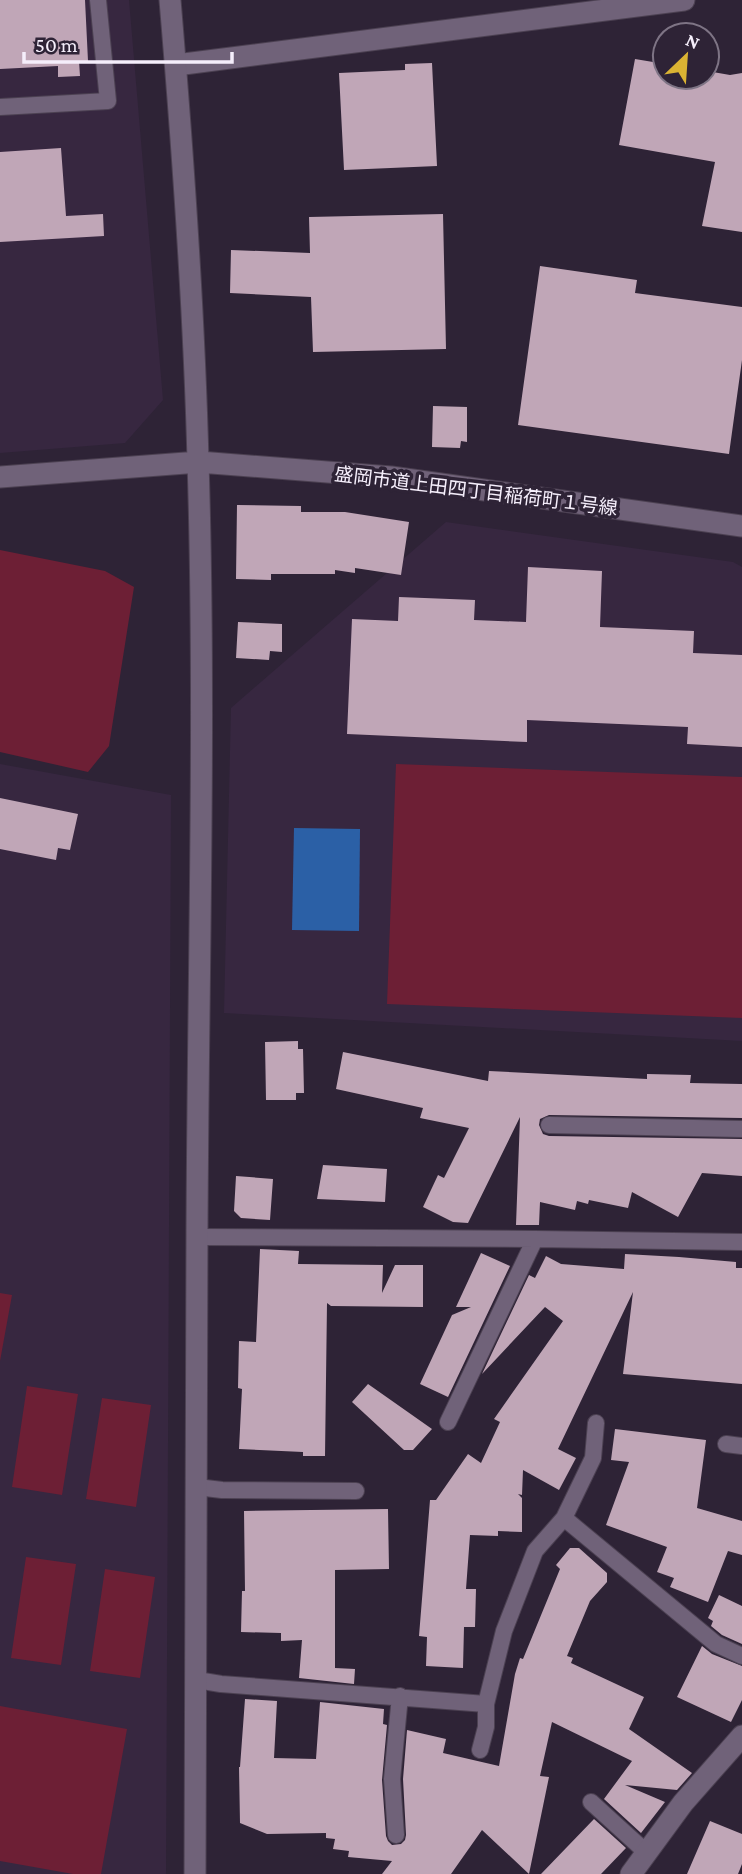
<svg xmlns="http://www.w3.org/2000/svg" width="742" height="1874" font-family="'Crimson Pro','Noto Sans JP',serif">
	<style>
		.built { fill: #372740 }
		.green { fill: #6d1f35 }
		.water { fill: #2b60a6 }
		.building { fill: #c0a6b7 }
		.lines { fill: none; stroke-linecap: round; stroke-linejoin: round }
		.service-casing { stroke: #4c4152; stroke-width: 18 }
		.minor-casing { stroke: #4c4152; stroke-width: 23 }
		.tertiary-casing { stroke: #4c4152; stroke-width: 23 }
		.service { stroke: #706279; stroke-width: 16 }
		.minor { stroke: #706279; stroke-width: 21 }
		.tertiary { stroke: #706279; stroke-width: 21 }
		.labels { text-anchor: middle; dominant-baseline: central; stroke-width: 7; stroke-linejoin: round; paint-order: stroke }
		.street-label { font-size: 19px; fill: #f5eefb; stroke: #2e2336 }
	</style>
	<rect width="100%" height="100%" fill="#2e2336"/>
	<path class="built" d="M 0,0 L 129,0 L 163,400 L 125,443 L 0,453 Z
		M 446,522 L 733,562 L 742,567 L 742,1041 L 224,1013 L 231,708 Z
		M 0,764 L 171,795 L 166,1874 L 0,1874 Z"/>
	<path class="green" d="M 0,550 L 105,571 L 134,587 L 109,746 L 88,772 L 0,752 Z
		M 396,764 L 742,777 L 742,1018 L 387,1004 Z
		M 0,1293 L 12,1295 L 0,1361 Z
		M 27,1386 L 78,1394 L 62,1495 L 12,1487 Z
		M 102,1398 L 151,1405 L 136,1507 L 86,1499 Z
		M 26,1557 L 76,1564 L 61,1665 L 11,1658 Z
		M 105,1569 L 155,1577 L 140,1678 L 90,1671 Z
		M 0,1706 L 127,1729 L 101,1874 L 73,1874 L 0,1861 Z"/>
	<path class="water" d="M 294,828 L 360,829 L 359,931 L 292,930 Z"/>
	<path class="building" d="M 0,0 L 85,0 L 88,61 L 79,61 L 80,76 L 58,77 L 58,66 L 0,69 Z
		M 635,59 L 665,64 L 665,77 L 707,77 L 707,71 L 730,75 L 742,73 L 742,232 L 702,226 L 715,162 L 619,145 Z
		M 432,63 L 437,166 L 344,170 L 339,73 L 405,70 L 405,64 Z
		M 61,148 L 66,216 L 103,214 L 104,236 L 0,242 L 0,152 Z
		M 443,214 L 446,349 L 313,352 L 311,297 L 230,293 L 231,250 L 310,253 L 309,217 Z
		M 540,266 L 637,280 L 635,293 L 742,307 L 742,360 L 729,454 L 518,425 Z
		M 433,406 L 467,407 L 467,442 L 461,441 L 460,448 L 432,447 Z
		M 237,505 L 301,506 L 301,512 L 345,512 L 409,522 L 401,575 L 355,568 L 355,573 L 335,570 L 335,574 L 271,574 L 271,580 L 236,579 Z
		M 528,567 L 602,571 L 600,627 L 694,631 L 693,653 L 742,655 L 742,747 L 687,744 L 688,727 L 527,720 L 527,742 L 347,734 L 352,619 L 398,621 L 399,597 L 475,600 L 474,620 L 526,622 Z
		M 238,622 L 282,624 L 282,652 L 270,651 L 269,660 L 236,658 Z
		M 0,798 L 78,814 L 70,850 L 58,848 L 56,860 L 0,849 Z
		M 298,1041 L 298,1049 L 303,1049 L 304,1093 L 296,1093 L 296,1100 L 266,1100 L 265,1042 Z
		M 343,1052 L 488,1081 L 489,1071 L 647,1079 L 647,1074 L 691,1075 L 690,1083 L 742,1084 L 742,1118 L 549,1115 L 540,1119 L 539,1125 L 543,1134 L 549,1136 L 742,1139 L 742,1176 L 702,1173 L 678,1217 L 632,1192 L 628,1208 L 589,1200 L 588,1204 L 577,1201 L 575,1210 L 540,1202 L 539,1225 L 516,1225 L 520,1117 L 468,1223 L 453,1222 L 423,1207 L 438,1175 L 444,1178 L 469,1128 L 420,1118 L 423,1108 L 336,1089 Z
		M 323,1165 L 387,1169 L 385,1202 L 317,1199 Z
		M 236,1176 L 273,1179 L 270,1220 L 241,1218 L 234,1211 Z
		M 260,1249 L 299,1251 L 298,1264 L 383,1265 L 382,1293 L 395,1265 L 423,1265 L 423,1307 L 331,1306 L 327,1303 L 325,1456 L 303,1456 L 303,1452 L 239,1449 L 242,1389 L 238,1388 L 239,1341 L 256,1342 Z
		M 481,1253 L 510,1266 L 448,1397 L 420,1384 L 452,1315 L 471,1307 L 456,1307 Z
		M 625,1254 L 679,1257 L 736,1262 L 736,1268 L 742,1268 L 742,1384 L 623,1374 L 633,1292 L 558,1449 L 576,1458 L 559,1490 L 523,1470 L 522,1495 L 518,1494 L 522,1498 L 522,1532 L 498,1531 L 498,1536 L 470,1535 L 466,1589 L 476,1589 L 475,1627 L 464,1627 L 463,1668 L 426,1666 L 427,1637 L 419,1636 L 430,1500 L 436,1500 L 468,1454 L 481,1463 L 500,1422 L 494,1419 L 563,1321 L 545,1307 L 482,1374 L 529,1275 L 535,1278 L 546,1256 L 561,1264 L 624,1269 Z
		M 368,1384 L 432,1429 L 413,1450 L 404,1450 L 352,1402 Z
		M 615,1429 L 706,1440 L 697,1508 L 742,1521 L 742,1555 L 728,1551 L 708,1602 L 670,1587 L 674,1578 L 657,1572 L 667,1547 L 606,1525 L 629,1462 L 611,1460 Z
		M 388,1509 L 389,1569 L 335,1570 L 335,1668 L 355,1669 L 354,1684 L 299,1678 L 302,1640 L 281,1641 L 281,1633 L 241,1632 L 242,1591 L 245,1591 L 244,1511 Z
		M 570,1548 L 579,1548 L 607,1573 L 607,1582 L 590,1601 L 567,1656 L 573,1658 L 571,1663 L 644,1697 L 629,1729 L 692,1773 L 677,1790 L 625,1785 L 665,1802 L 641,1833 L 604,1799 L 632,1761 L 552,1722 L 540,1776 L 549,1777 L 529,1874 L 482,1830 L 451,1874 L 382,1874 L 392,1861 L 348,1857 L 349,1851 L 333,1849 L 335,1839 L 326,1838 L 326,1833 L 267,1834 L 240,1823 L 239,1767 L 240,1767 L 245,1699 L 277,1701 L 274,1758 L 316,1759 L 320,1702 L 384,1709 L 383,1724 L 387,1725 L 382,1780 L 386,1836 L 388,1841 L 392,1845 L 401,1844 L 405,1840 L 406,1835 L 403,1779 L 407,1730 L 446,1739 L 443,1753 L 499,1766 L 515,1674 L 520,1658 L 523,1659 L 560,1569 L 556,1565 Z
		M 719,1595 L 742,1606 L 742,1644 L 722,1635 L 711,1626 L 713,1621 L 708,1618 Z
		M 702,1646 L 712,1654 L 742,1666 L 742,1700 L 731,1722 L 677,1697 Z
		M 594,1819 L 626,1848 L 601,1874 L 541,1874 Z
		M 710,1821 L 742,1834 L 742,1864 L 738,1874 L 687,1874 Z"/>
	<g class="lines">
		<g class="service-casing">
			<path id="service" d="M 0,107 L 108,101 L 98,0
				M 549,1125 L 742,1129
				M 196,1237 L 535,1239 L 742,1242
				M 448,1422 L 535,1239
				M 726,1444 L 742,1446
				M 197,1487 L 222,1490 L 356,1491
				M 564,1518 L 593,1458 L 596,1423
				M 197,1680 L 221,1684 L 486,1704 L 504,1631 L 535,1551 L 564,1518 L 716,1644 L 742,1656
				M 480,1750 L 486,1727 L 486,1704
				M 591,1802 L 647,1853
				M 396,1835 L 392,1779 L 400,1696"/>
		</g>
		<g class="minor-casing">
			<path id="minor" d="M 176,65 L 684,0
				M 631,1874 L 683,1803 L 742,1736"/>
		</g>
		<g class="tertiary-casing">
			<path id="tertiary" d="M 170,0 C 183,153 194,307 198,461 C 206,718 198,976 197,1233 C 195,1447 197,1660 195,1874
				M 0,477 L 199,462 L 391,477 L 742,526"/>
		</g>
		<use href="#service" class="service"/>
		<use href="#minor" class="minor"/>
		<use href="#tertiary" class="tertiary"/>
	</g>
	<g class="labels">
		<g class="street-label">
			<text transform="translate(476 491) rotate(7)">盛岡市道上田四丁目稲荷町１号線</text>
		</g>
	</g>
	<g transform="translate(686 56) rotate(25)"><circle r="33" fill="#2e2336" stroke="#7e7485" stroke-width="2"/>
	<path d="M0-5L12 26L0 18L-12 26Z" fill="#dab333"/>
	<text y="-10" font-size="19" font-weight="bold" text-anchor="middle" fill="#f5eefb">N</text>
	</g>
	<path d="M24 52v10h208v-10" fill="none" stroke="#f5eefb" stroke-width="3.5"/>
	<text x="35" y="52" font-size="21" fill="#f5eefb" stroke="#2e2336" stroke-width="5" paint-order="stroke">50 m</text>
</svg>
